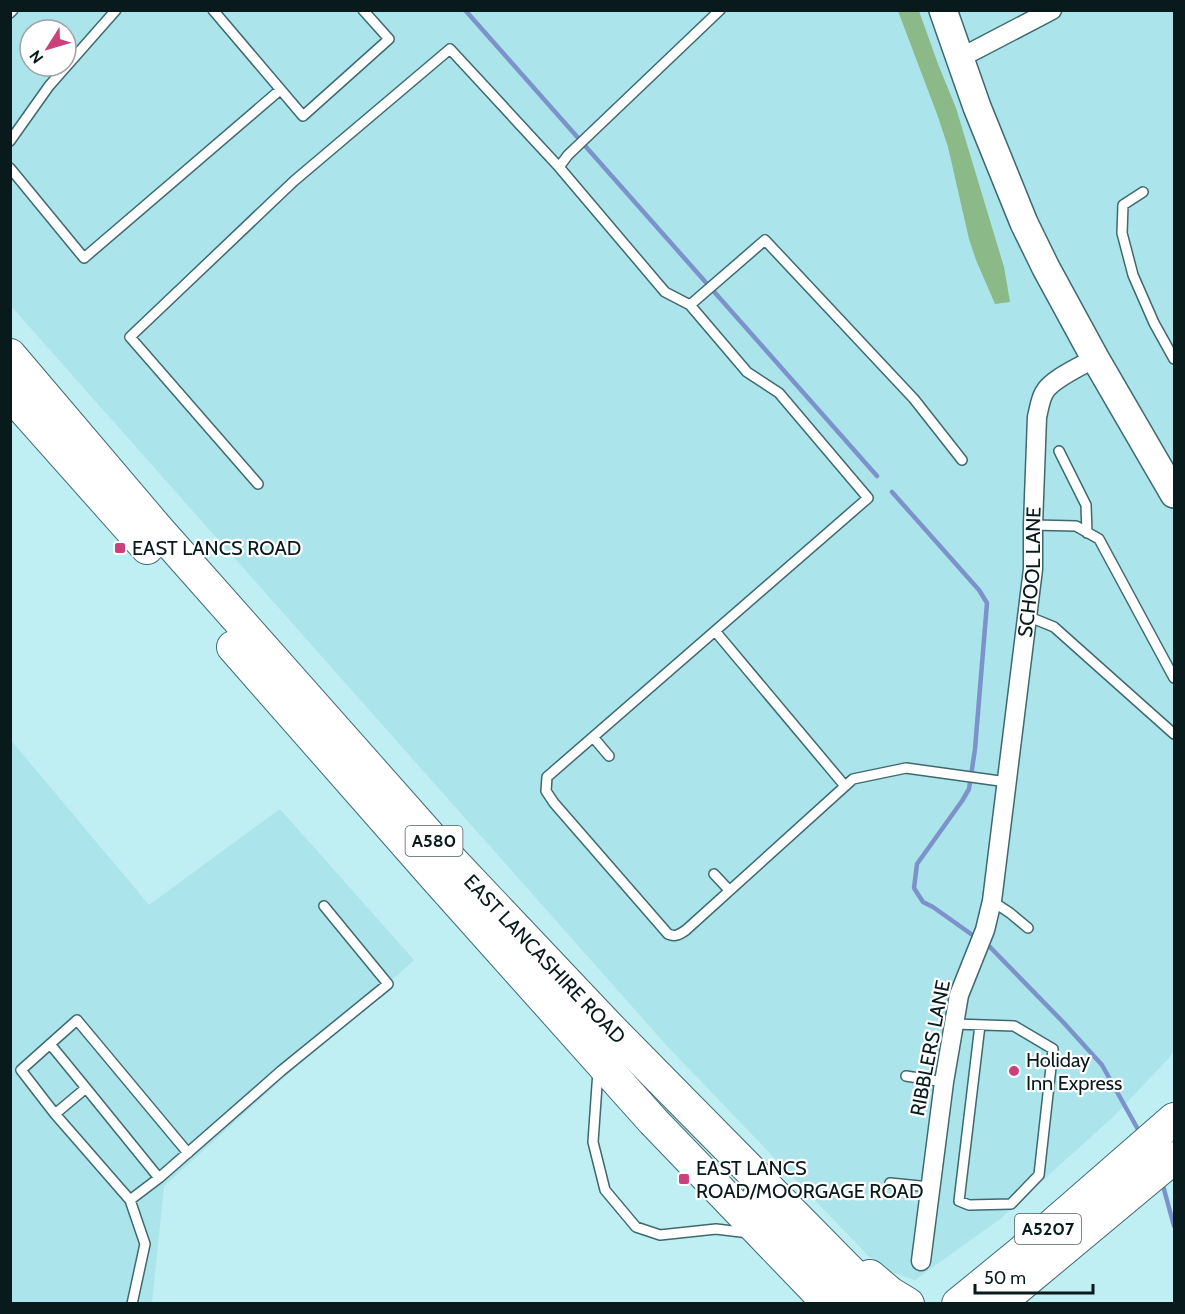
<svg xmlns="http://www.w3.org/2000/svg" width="1185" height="1314" font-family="Cabin,sans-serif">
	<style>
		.built { fill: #abe4ea; fill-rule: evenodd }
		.forest { fill: #8bba88 }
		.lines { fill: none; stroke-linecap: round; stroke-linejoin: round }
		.stream { stroke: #7b93ca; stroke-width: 4.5 }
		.service-casing { stroke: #3e6a6f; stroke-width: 12 }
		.minor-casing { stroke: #3e6a6f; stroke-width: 21 }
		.secondary-casing { stroke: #3e6a6f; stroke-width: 30 }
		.primary-casing { stroke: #3e6a6f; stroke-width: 33 }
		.trunk-casing { stroke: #3e6a6f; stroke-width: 34 }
		.service { stroke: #fff; stroke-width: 9 }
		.minor { stroke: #fff; stroke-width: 18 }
		.secondary { stroke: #fff; stroke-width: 27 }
		.primary { stroke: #fff; stroke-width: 30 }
		.trunk { stroke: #fff; stroke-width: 32 }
		.poi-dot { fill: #ca417b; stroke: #fff; stroke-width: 2 }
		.labels { text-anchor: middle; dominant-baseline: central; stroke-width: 4.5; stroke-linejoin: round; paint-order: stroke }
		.shield { fill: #fff; stroke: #525f60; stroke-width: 1.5 }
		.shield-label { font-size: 18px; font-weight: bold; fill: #081a1c }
		.poi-label { font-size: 20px; fill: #081a1c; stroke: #fff; text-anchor: start }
		.street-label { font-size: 20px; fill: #081a1c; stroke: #fff }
	</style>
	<rect width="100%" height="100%" fill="#bfeef3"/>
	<path class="built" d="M 10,11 L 1174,11 L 1174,1051 L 1169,1058 L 1113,1117 L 1000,1219 L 915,1280 L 880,1268 L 668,1047 L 11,306 ZM 30,30 L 66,30 L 66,66 L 30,66 Z
		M 10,739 L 149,905 L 280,809 L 414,960 L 164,1186 L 152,1303 L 11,1303 Z"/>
	<path class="forest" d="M 898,11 L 919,11 L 938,64 L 956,108 L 1004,267 L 1010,302 L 995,304 L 976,260 L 969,239 L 948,147 L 937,114 Z"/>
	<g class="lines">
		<path class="stream" d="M 465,10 L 877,476
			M 892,492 L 979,590 L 987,603 L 975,749 L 969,789 L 962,801 L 917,864 L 914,888 L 923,902 L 933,907 L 978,939
			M 985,944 L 990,947 L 1063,1022 L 1102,1065 L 1140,1133
			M 1162,1182 L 1174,1226"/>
		<g class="service-casing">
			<path id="service" d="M 213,10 L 303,116 L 389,39 L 363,10
				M 720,10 L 568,155 L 559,167 L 665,292 L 690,305 L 747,372 L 779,393 L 868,498 L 547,777 L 546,791 L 554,803 L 668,934 C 675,937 679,935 686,930 L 853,779 L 906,768 L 1007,782
				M 10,13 L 13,10
				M 10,141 L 49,86 L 116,10
				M 10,168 L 84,258 L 280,90
				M 1143,192 L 1123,205 L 1122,233 L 1133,275 L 1154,323 L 1174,359
				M 690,305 L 765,240 L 914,399 L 962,460
				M 1059,451 L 1086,505 L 1087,533
				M 258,484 L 130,337 L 294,181 L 450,49 L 559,167
				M 1033,525 L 1076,526 L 1099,539 L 1174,678
				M 1027,616 L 1054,627 L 1174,734
				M 715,631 L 845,786
				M 593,737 L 609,756
				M 714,874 L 729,890
				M 992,901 L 1010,913 L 1028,928
				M 955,1024 L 1014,1026 L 1053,1049 L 1039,1175 L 1011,1204 L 969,1205 L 959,1201 L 980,1025
				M 50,1044 L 86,1088
				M 598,1071 L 593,1142 L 605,1190 L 636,1227 L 660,1235 L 716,1229 L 749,1233
				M 906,1076 L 944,1082
				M 55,1114 L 86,1088 L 159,1178
				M 890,1183 L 930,1187
				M 130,1200 L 159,1178 L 281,1071 L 388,984 L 324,906
				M 132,1304 L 145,1244 L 130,1200 L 55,1114 L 21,1070 L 77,1020 L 188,1153"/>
		</g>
		<g class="minor-casing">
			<g id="minor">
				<path d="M 960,58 L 1052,10"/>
				<path id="s1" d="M 921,1261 L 944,1082 L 959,995 L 985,930 L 992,901 L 1033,569 L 1033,525 L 1037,417 C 1039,409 1040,400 1044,393 C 1051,379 1082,366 1095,358"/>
			</g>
		</g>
		<g class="secondary-casing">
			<path id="secondary" d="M 943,10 L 977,107 L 1024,223 L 1046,268 L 1095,358 L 1174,494"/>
		</g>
		<g class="primary-casing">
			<path id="primary" d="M 757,1198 L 855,1304"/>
		</g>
		<g class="trunk-casing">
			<g id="trunk">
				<path id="s2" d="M 10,355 L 156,527 L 451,860 L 608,1026 L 882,1304"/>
				<path d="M 10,394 L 147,548"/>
				<path d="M 233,647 L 435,877 L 653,1121 L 829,1304"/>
				<path d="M 870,1276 L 890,1293 L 908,1304"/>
				<path d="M 958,1304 L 1018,1255 L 1174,1119"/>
				<path d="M 998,1304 L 1165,1165 L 1174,1158"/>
			</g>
		</g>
		<use href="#service" class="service"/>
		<use href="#minor" class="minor"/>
		<use href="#secondary" class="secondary"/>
		<use href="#primary" class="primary"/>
		<use href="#trunk" class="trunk"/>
	</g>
	<g class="poi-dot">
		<rect x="114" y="542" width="12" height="12" rx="3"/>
		<circle cx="1014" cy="1071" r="6"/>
		<rect x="678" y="1173" width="12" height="12" rx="3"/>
	</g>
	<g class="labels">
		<g class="shield">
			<rect x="405.5" y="826" width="57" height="30" rx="4.5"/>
			<rect x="1015" y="1214" width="66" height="30" rx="4.5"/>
		</g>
		<g class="shield-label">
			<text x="434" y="841">A580</text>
			<text x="1048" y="1229">A5207</text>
		</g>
		<g class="poi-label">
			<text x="132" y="548">EAST LANCS ROAD</text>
			<text x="1026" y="1060">Holiday<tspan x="1026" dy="23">Inn Express</tspan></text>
			<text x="696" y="1168">EAST LANCS<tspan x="696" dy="23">ROAD/MOORGAGE ROAD</tspan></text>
		</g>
		<g class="street-label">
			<text stroke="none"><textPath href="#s1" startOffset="700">SCHOOL LANE</textPath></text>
			<text stroke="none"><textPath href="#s2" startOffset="807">EAST LANCASHIRE ROAD</textPath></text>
			<text transform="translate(930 1048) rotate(-79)">RIBBLERS LANE</text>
		</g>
	</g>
	<rect width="1185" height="1314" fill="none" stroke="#081a1c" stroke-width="24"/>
	<g transform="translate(48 48) rotate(233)"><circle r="28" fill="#ffffff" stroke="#9ca3a4" stroke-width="1.5"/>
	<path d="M0-4.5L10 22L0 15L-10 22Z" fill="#ca417b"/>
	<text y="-9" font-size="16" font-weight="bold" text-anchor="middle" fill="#081a1c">N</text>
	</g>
	<path d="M975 1284v9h118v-9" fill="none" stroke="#081a1c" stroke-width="3"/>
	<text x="984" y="1284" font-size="18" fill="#081a1c" stroke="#ffffff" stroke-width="4.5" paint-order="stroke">50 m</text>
</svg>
